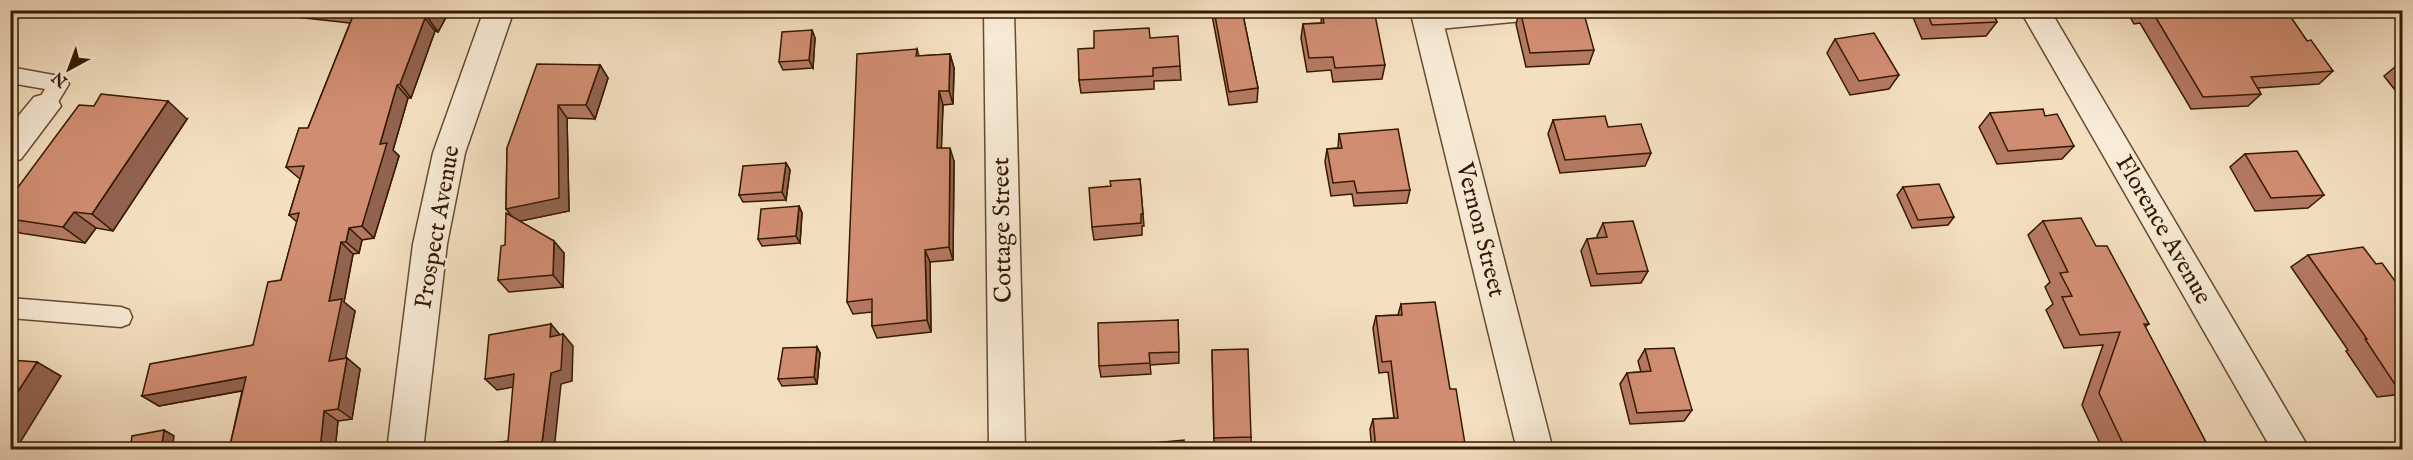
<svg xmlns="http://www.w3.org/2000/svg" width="2413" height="460" font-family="'IM FELL English',serif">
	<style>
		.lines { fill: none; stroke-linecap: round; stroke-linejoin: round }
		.lane-casing { stroke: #654b30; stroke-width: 3 }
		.street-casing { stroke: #654b30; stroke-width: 3 }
		.lane { fill: #f8ebd7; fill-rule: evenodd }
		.street { fill: #f8ebd7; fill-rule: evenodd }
		.wall { fill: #b47962; stroke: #351900; stroke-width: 1.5 }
		.shaded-wall { fill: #926350; stroke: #351900; stroke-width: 1.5 }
		.building { fill: #d18d72; stroke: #351900; stroke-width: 1.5 }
		.labels { text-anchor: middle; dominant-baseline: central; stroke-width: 5; stroke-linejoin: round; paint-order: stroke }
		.street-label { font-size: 24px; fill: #351900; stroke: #f8ebd7 }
	</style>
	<rect width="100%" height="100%" fill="#f4e0c1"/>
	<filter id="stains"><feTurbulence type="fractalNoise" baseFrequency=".00333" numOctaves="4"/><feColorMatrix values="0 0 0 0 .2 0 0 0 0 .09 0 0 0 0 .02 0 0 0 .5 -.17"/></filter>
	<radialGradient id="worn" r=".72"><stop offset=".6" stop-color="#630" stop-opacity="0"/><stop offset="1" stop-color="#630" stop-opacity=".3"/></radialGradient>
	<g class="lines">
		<g class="lane-casing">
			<path id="lane" d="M 1484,10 L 1574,10 L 1572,15 L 1565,17 L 1428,30 L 1421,28 L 1419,23 L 1421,18 L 1428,16 Z
				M 10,67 L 59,76 L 66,79 L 69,84 L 52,112 L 45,114 L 38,112 L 35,106 L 45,89 L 10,83 Z
				M 10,298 L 121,307 L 129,310 L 132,317 L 129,324 L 121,327 L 10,318 Z"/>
		</g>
		<g class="street-casing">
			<path id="street" d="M 484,10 L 514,10 L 465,153 L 447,244 L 423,450 L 387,450 L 413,244 L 433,153 Z
				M 984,10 L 1014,10 L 1025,450 L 989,450 Z
				M 1410,10 L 1440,10 L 1553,450 L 1517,450 Z
				M 2020,10 L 2050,10 L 2310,450 L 2272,450 Z
				M 45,94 L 56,97 L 61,106 L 21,159 L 10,163 L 10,126 L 34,97 Z"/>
		</g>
		<use href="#lane" class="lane"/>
		<use href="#street" class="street"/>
	</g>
	<path class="wall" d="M 230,10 L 450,10 L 438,32 L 435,31 L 411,98 L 408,98 L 393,150 L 399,156 L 374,238 L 362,240 L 359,253 L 353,254 L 344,302 L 355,311 L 345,359 L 347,358 L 360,369 L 352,419 L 338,421 L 335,450 L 229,450 L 242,391 L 159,406 L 142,396 L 253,345 L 281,280 L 297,222 L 289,215 L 300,179 L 286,167 L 308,128 L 350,23 Z
		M 1211,10 L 1242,10 L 1258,88 L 1257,102 L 1229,105 Z
		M 1520,10 L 1594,50 L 1589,64 L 1526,67 L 1516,24 Z
		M 1910,10 L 1991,10 L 1997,22 L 1986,36 L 1922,39 Z
		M 2126,10 L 2286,10 L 2307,41 L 2333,71 L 2319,84 L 2258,88 L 2261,94 L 2248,106 L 2191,109 L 2140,23 L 2134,24 Z
		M 1322,12 L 1385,65 L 1382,79 L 1333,82 L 1331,70 L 1307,72 L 1301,38 L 1303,24 L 1321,23 Z
		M 812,30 L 815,38 L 813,68 L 783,70 L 779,62 Z
		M 1150,38 L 1180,66 L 1181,80 L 1154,81 L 1154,89 L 1081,93 L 1079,80 L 1094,48 Z
		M 1835,39 L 1899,75 L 1889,89 L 1850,95 L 1827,53 Z
		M 917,49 L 919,56 L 950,54 L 954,68 L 953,104 L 943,105 L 941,148 L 954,161 L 953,260 L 930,262 L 931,332 L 877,338 L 872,326 L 872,312 L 853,314 L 847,302 Z
		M 2401,62 L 2403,62 L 2403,100 L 2384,76 Z
		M 600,65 L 608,78 L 595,119 L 567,118 L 569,211 L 520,221 L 564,253 L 563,287 L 509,292 L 498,280 L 512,216 L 506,209 L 507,148 Z
		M 1990,113 L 2045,116 L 2074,146 L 2062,159 L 1997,164 L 1979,127 Z
		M 187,119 L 113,231 L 96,228 L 85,243 L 20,233 L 10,227 L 10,198 Z
		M 1553,120 L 1608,127 L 1651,153 L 1645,166 L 1560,173 L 1548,134 Z
		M 1339,134 L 1410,190 L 1407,203 L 1354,206 L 1352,194 L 1331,196 L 1325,162 L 1327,149 L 1338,148 Z
		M 2245,154 L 2324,195 L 2308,208 L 2255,211 L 2230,167 Z
		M 786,163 L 790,170 L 786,200 L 743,202 L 739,195 Z
		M 1140,179 L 1144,226 L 1142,226 L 1142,235 L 1094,240 L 1092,227 L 1111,186 Z
		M 1903,187 L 1954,217 L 1948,225 L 1912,228 L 1897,195 Z
		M 799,206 L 802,213 L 800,243 L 762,246 L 758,239 Z
		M 2043,221 L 2096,246 L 2149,324 L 2145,327 L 2210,450 L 2103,450 L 2082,405 L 2103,345 L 2064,348 L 2046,310 L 2053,304 L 2045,287 L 2050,282 L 2028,235 Z
		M 1603,223 L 1648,271 L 1641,283 L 1591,286 L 1581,251 L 1587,239 L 1598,238 L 1597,236 Z
		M 2308,255 L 2376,264 L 2403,292 L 2403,394 L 2377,397 L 2346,351 L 2348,350 L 2291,267 Z
		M 1401,304 L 1450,389 L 1466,450 L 1372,450 L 1370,429 L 1373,419 L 1394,418 L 1388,372 L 1379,373 L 1373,328 L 1376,316 L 1398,315 Z
		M 1178,320 L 1179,363 L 1150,365 L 1151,374 L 1101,377 L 1099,366 Z
		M 817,347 L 820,353 L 817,384 L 782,386 L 778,379 Z
		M 1645,349 L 1692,410 L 1684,421 L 1630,424 L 1620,384 L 1627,373 L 1641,372 L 1638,361 Z
		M 1212,350 L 1251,437 L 1251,443 L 1214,444 Z"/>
	<path class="shaded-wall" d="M 432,10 L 450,10 L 438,32 L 428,18 Z
		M 425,18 L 435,31 L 411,98 L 400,84 Z
		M 812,30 L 815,38 L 813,68 L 809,60 Z
		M 950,54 L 954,68 L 953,104 L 949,91 Z
		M 600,65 L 608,78 L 595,119 L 586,105 Z
		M 397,85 L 408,98 L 393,150 L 399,156 L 374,238 L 362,226 L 380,144 Z
		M 939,91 L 943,105 L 941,162 L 937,148 Z
		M 168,101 L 187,119 L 113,231 L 92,214 Z
		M 558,105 L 567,118 L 569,211 L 516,222 L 506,209 Z
		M 950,148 L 954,161 L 953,260 L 949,247 Z
		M 786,163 L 790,170 L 786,200 L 782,192 Z
		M 799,206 L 802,213 L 800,243 L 796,236 Z
		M 74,212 L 96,228 L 85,243 L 63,227 Z
		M 349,228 L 362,240 L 359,253 L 346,242 Z
		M 554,241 L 564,253 L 563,287 L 553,275 Z
		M 341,242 L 353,254 L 344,302 L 355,311 L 343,372 L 329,361 L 329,301 Z
		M 925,250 L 930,262 L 931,332 L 927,320 Z
		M 551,324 L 561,336 L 550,337 Z
		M 563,334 L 573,346 L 572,381 L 561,384 L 554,450 L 541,450 L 551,373 Z
		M 817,347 L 820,353 L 817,384 L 814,377 Z
		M 347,358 L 360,369 L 352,419 L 338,409 Z
		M 37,362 L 61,376 L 16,449 L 10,446 L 10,404 Z
		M 514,374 L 525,385 L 497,390 L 485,379 Z
		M 246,377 L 261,387 L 159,406 L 142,396 Z
		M 324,411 L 338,421 L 335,450 L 320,450 Z
		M 164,430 L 174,436 L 172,450 L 161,450 Z"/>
	<path class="building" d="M 350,10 L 432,10 L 428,18 L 425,18 L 400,84 L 397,85 L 380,144 L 387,143 L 362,226 L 349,228 L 346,242 L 341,242 L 329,301 L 342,299 L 329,361 L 347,358 L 338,409 L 324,411 L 320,450 L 229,450 L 246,377 L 142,396 L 150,364 L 253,345 L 268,282 L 281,280 L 299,213 L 289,215 L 304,166 L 286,167 L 299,128 L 308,128 L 355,11 Z
		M 1214,10 L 1242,10 L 1258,88 L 1229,92 Z
		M 1347,10 L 1374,10 L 1385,65 L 1335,68 L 1333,57 L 1309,58 L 1303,24 L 1324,23 L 1322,12 Z
		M 1520,10 L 1583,10 L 1594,50 L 1530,53 Z
		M 1926,10 L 1991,10 L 1997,22 L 1932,25 Z
		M 2145,10 L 2286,10 L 2307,41 L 2311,40 L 2333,71 L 2251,77 L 2261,94 L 2203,97 L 2152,11 L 2146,11 Z
		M 1149,28 L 1150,38 L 1178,36 L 1180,66 L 1153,68 L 1153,76 L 1079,80 L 1078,49 L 1094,48 L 1094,31 Z
		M 812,30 L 809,60 L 779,62 L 782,32 Z
		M 1874,33 L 1899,75 L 1859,81 L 1835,39 Z
		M 917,49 L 916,56 L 950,54 L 949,91 L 939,91 L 937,148 L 950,148 L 949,247 L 925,250 L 927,320 L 872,326 L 872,299 L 847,302 L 857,54 Z
		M 537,64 L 600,65 L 586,105 L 558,105 L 559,198 L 506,209 L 507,148 Z
		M 101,94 L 168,101 L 92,214 L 74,212 L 63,227 L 10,219 L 10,198 L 79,105 L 94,106 Z
		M 2043,109 L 2045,116 L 2057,114 L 2074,146 L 2008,151 L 1990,113 Z
		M 1605,116 L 1608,127 L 1641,124 L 1651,153 L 1565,160 L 1553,120 Z
		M 1398,129 L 1410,190 L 1357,193 L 1354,181 L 1333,183 L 1327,149 L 1342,148 L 1339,134 Z
		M 2297,151 L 2324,195 L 2271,198 L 2245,154 Z
		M 786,163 L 782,192 L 739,195 L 743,166 Z
		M 1140,179 L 1143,214 L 1141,214 L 1141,223 L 1092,227 L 1089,188 L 1111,186 L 1110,181 Z
		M 1939,184 L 1954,217 L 1918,220 L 1903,187 Z
		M 799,206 L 796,236 L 758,239 L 761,209 Z
		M 506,213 L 554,241 L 553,275 L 498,280 L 501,246 L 505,245 Z
		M 2081,218 L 2096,246 L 2107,246 L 2149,324 L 2144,324 L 2210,450 L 2126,450 L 2099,393 L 2120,332 L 2080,335 L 2062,297 L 2072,296 L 2060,273 L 2068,272 L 2043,221 Z
		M 1633,221 L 1648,271 L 1597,274 L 1587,239 L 1607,237 L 1603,223 Z
		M 2363,247 L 2376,264 L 2382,263 L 2403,292 L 2403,385 L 2396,386 L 2365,339 L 2367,339 L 2308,255 Z
		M 1435,302 L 1450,389 L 1456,389 L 1466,450 L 1376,450 L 1373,419 L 1398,418 L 1391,361 L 1382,362 L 1376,316 L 1402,315 L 1401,304 Z
		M 1178,320 L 1179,352 L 1149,353 L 1150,363 L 1099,366 L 1098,323 Z
		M 551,324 L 550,337 L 563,334 L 561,370 L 551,373 L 541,450 L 477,450 L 478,445 L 508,441 L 514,374 L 485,379 L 489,335 Z
		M 817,347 L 814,377 L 778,379 L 783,348 Z
		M 1674,348 L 1692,410 L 1637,413 L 1627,373 L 1651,371 L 1645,349 Z
		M 1248,349 L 1251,437 L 1214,438 L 1212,350 Z
		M 10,360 L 37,362 L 10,404 Z
		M 164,430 L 161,450 L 130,450 L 132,436 Z
		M 1184,440 L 1184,450 L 1132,450 L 1132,445 Z
		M 816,444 L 816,450 L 778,450 L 778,446 Z
		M 2094,446 L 2096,450 L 2068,450 Z"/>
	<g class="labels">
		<g class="street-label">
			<text transform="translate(438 227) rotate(-80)">Prospect Avenue</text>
			<text transform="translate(1003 230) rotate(-91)">Cottage Street</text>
			<text transform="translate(1480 230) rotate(76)">Vernon Street</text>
			<text transform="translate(2163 230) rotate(60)">Florence Avenue</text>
		</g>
	</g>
	<rect width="2413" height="460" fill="none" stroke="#f4e0c1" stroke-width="36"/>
	<rect x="12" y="12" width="2389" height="436" fill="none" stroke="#351900" stroke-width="3"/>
	<rect x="18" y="18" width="2377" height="424" fill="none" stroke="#351900" stroke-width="1.5"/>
	<g transform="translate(69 69) rotate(221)" stroke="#f8ebd7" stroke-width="4.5" paint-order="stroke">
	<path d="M0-4.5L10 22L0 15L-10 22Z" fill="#351900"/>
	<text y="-9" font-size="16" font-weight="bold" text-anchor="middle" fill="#351900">N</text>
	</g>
	<rect width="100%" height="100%" filter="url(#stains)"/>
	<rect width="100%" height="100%" fill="url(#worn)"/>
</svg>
